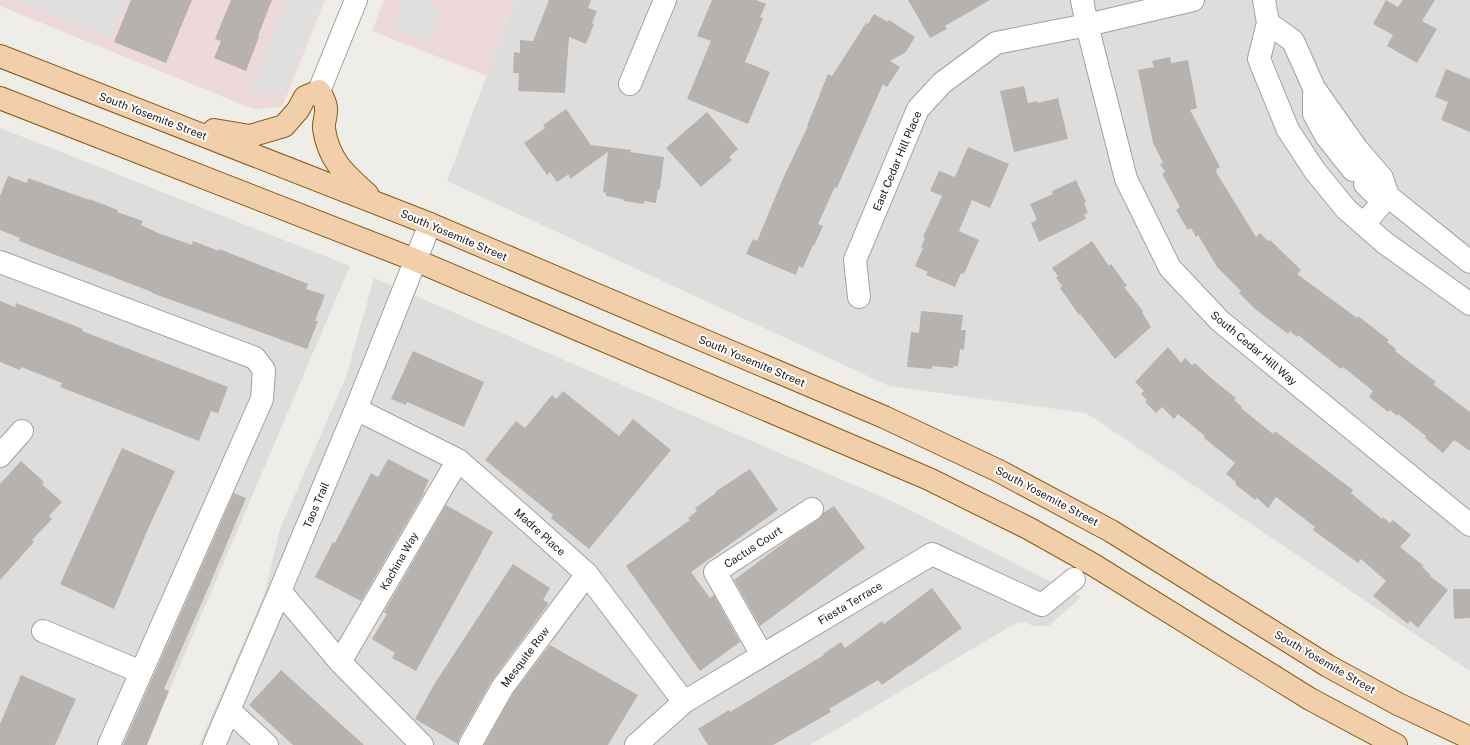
<svg xmlns="http://www.w3.org/2000/svg" width="1470" height="745" font-family="'Public Sans',sans-serif">
	<style>
		.residential { fill: #dedddd }
		.commercial { fill: #eed9da }
		.parking { fill: #e0e0e0 }
		.building { fill: #b8b2ae }
		.lines { fill: none; stroke-linecap: round; stroke-linejoin: round }
		.minor-casing { stroke: #a1a1a1; stroke-width: 24 }
		.major-casing { stroke: #895c13; stroke-width: 24 }
		.minor { stroke: #fff; stroke-width: 22 }
		.major { stroke: #f1cfab; stroke-width: 22 }
		.labels { text-anchor: middle; dominant-baseline: central; stroke-width: 4; stroke-linejoin: round; paint-order: stroke }
		.street-label { font-size: 11px; fill: #202020; stroke: #fff }
	</style>
	<rect width="100%" height="100%" fill="#efede8"/>
	<path class="residential" d="M 515,0 L 1470,0 L 1470,671 L 1086,413 L 889,386 L 447,181 Z
		M 0,128 L 350,266 L 146,745 L 0,745 Z
		M 374,278 L 898,504 L 1081,597 L 1049,626 L 1033,626 L 1024,622 L 1016,623 L 810,745 L 199,745 L 264,595 L 280,529 L 346,377 Z"/>
	<path class="commercial" d="M 0,0 L 325,0 L 282,107 L 253,109 L 0,6 Z
		M 384,0 L 515,0 L 487,76 L 372,31 Z"/>
	<path class="parking" d="M 16,0 L 127,0 L 111,38 Z
		M 287,0 L 322,0 L 286,91 L 251,90 Z
		M 403,0 L 421,0 L 442,8 L 428,41 L 392,27 Z"/>
	<path class="building" d="M 131,0 L 192,0 L 166,63 L 114,42 Z
		M 231,0 L 272,0 L 258,36 L 259,37 L 246,71 L 214,58 L 221,41 L 215,39 Z
		M 549,0 L 591,0 L 588,8 L 597,11 L 592,23 L 594,24 L 586,44 L 569,37 L 565,93 L 518,91 L 519,73 L 513,73 L 514,52 L 520,53 L 520,40 L 533,41 Z
		M 712,0 L 756,0 L 766,4 L 760,17 L 763,18 L 745,62 L 770,72 L 748,124 L 687,99 L 711,41 L 697,36 Z
		M 908,0 L 990,0 L 945,26 L 947,29 L 930,38 Z
		M 1386,0 L 1398,7 L 1403,0 L 1435,0 L 1422,21 L 1437,29 L 1417,63 L 1387,46 L 1393,35 L 1373,24 Z
		M 874,14 L 888,22 L 889,20 L 915,37 L 906,52 L 890,61 L 900,67 L 887,87 L 883,84 L 837,188 L 835,187 L 818,224 L 823,226 L 814,246 L 813,245 L 803,268 L 799,266 L 796,275 L 746,254 L 753,239 L 757,241 L 785,174 L 808,126 L 807,126 L 828,74 L 832,76 L 866,23 L 868,24 Z
		M 1170,57 L 1171,63 L 1188,60 L 1197,108 L 1190,110 L 1220,167 L 1216,169 L 1217,171 L 1216,172 L 1256,237 L 1260,233 L 1268,241 L 1270,240 L 1301,270 L 1297,274 L 1357,318 L 1358,316 L 1389,340 L 1387,342 L 1396,349 L 1395,351 L 1436,382 L 1433,384 L 1470,412 L 1470,451 L 1454,440 L 1443,453 L 1425,438 L 1426,436 L 1398,414 L 1397,416 L 1390,410 L 1388,412 L 1369,397 L 1373,391 L 1343,367 L 1341,369 L 1298,335 L 1297,337 L 1290,331 L 1288,334 L 1255,309 L 1239,293 L 1241,291 L 1217,267 L 1198,235 L 1196,237 L 1191,228 L 1188,230 L 1176,210 L 1180,207 L 1162,174 L 1165,172 L 1160,164 L 1163,163 L 1153,143 L 1138,70 L 1154,67 L 1152,61 Z
		M 1446,69 L 1470,79 L 1470,132 L 1441,120 L 1448,102 L 1435,97 Z
		M 1024,86 L 1028,103 L 1038,101 L 1038,103 L 1058,98 L 1068,139 L 1014,152 L 1000,91 Z
		M 566,109 L 591,145 L 631,150 L 630,152 L 664,157 L 660,189 L 658,189 L 656,203 L 644,201 L 644,204 L 624,201 L 623,199 L 606,196 L 606,193 L 603,192 L 608,152 L 570,179 L 569,174 L 557,182 L 550,172 L 547,175 L 524,143 L 545,128 L 543,125 Z
		M 707,112 L 738,149 L 729,157 L 732,160 L 701,187 L 666,148 Z
		M 968,147 L 1009,164 L 990,208 L 972,200 L 959,231 L 979,240 L 964,274 L 961,273 L 955,287 L 926,275 L 928,272 L 915,266 L 923,248 L 921,247 L 925,238 L 923,237 L 942,196 L 930,191 L 939,171 L 955,177 Z
		M 8,176 L 27,183 L 28,178 L 89,200 L 89,199 L 118,210 L 117,212 L 143,221 L 141,225 L 158,233 L 192,245 L 193,241 L 219,251 L 219,249 L 308,284 L 306,289 L 325,295 L 315,321 L 318,321 L 307,349 L 152,293 L 152,292 L 19,241 L 20,238 L 0,230 L 0,196 Z
		M 1076,180 L 1086,202 L 1084,203 L 1088,213 L 1084,214 L 1086,219 L 1039,242 L 1031,223 L 1037,220 L 1030,204 L 1053,194 L 1052,191 Z
		M 1092,241 L 1109,266 L 1111,264 L 1127,286 L 1124,287 L 1143,311 L 1142,312 L 1151,327 L 1115,359 L 1080,314 L 1079,315 L 1060,288 L 1062,286 L 1056,278 L 1058,276 L 1052,268 Z
		M 0,301 L 15,307 L 16,303 L 83,329 L 82,331 L 228,387 L 218,413 L 211,411 L 199,441 L 60,387 L 62,383 L 21,367 L 20,370 L 0,362 Z
		M 921,311 L 963,315 L 961,330 L 966,330 L 964,350 L 960,349 L 958,366 L 954,366 L 953,368 L 932,366 L 932,369 L 907,367 L 911,332 L 919,333 Z
		M 1168,347 L 1181,363 L 1185,358 L 1192,365 L 1195,363 L 1211,378 L 1236,398 L 1234,400 L 1242,407 L 1241,408 L 1273,434 L 1275,431 L 1353,490 L 1351,493 L 1382,519 L 1383,517 L 1390,523 L 1393,520 L 1411,535 L 1400,547 L 1424,566 L 1422,567 L 1431,575 L 1430,576 L 1448,590 L 1418,628 L 1410,621 L 1408,624 L 1373,596 L 1386,581 L 1361,559 L 1358,563 L 1313,530 L 1315,527 L 1276,497 L 1268,508 L 1257,498 L 1255,500 L 1235,484 L 1236,482 L 1226,474 L 1235,463 L 1204,438 L 1205,436 L 1178,414 L 1174,419 L 1162,407 L 1156,413 L 1145,402 L 1147,400 L 1141,394 L 1144,391 L 1135,382 Z
		M 413,351 L 484,382 L 464,427 L 407,402 L 406,405 L 391,399 Z
		M 563,391 L 619,436 L 633,419 L 671,450 L 589,549 L 551,518 L 553,515 L 485,460 L 516,421 L 525,428 L 552,395 L 556,399 Z
		M 122,448 L 175,471 L 148,529 L 114,609 L 60,584 Z
		M 388,459 L 429,480 L 423,493 L 424,493 L 361,601 L 315,577 L 333,542 L 335,543 L 371,473 L 378,477 Z
		M 21,461 L 44,482 L 42,484 L 62,502 L 49,516 L 52,519 L 32,540 L 34,542 L 0,580 L 0,484 Z
		M 750,469 L 778,510 L 691,572 L 710,598 L 714,595 L 740,642 L 700,671 L 626,566 L 690,520 L 688,518 L 697,511 L 695,508 L 716,493 L 715,492 Z
		M 234,493 L 246,498 L 209,586 L 164,689 L 169,691 L 147,745 L 123,745 Z
		M 446,505 L 493,532 L 416,671 L 392,658 L 395,653 L 372,639 L 387,614 L 384,612 Z
		M 834,506 L 865,548 L 760,626 L 734,580 L 793,536 L 819,519 L 823,513 Z
		M 513,564 L 550,588 L 543,600 L 549,603 L 491,682 L 459,739 L 458,744 L 415,719 L 435,683 Z
		M 932,588 L 962,628 L 910,666 L 910,665 L 882,685 L 878,680 L 829,709 L 831,712 L 773,745 L 708,745 L 698,729 L 729,710 L 730,712 L 824,655 L 823,654 L 841,642 L 845,648 L 882,621 L 884,624 Z
		M 1453,589 L 1470,589 L 1470,618 L 1454,619 Z
		M 550,645 L 638,695 L 608,745 L 484,745 L 512,695 Z
		M 281,670 L 364,745 L 293,745 L 249,705 Z
		M 21,675 L 76,699 L 55,745 L 0,745 L 0,724 Z"/>
	<g class="lines">
		<g class="minor-casing">
			<path id="minor" d="M 1082,0 L 1087,25 L 1126,179 L 1170,268 L 1220,321 L 1470,525
				M 1264,0 L 1268,23 L 1259,59 L 1288,130 L 1315,171 L 1346,209 L 1385,243 L 1470,304
				M 1268,23 L 1293,41 L 1314,88 L 1357,149 L 1382,178 L 1388,196 L 1470,262
				M 630,84 L 665,0
				M 319,91 L 356,0
				M 1314,95 L 1314,114 L 1326,136 L 1353,170
				M 1365,184 L 1375,194 L 1388,196
				M 1364,224 L 1388,196
				M 0,262 L 255,358 L 264,370 L 262,399 L 109,745
				M 859,297 L 855,260 L 918,109 L 942,83 L 996,43 L 1087,25 L 1193,0
				M 356,409 L 458,460 L 529,522 L 587,574 L 684,702
				M 0,456 L 22,431
				M 43,631 L 141,672
				M 762,655 L 715,572 L 812,509
				M 340,662 L 458,460
				M 229,710 L 267,745
				M 214,745 L 280,591
				M 422,745 L 340,662 L 280,591 L 356,409 L 430,224
				M 470,745 L 502,688 L 587,574
				M 636,745 L 684,702 L 932,554 L 1042,605 L 1074,579"/>
		</g>
		<g class="major-casing">
			<path id="major" d="M 0,56 L 430,224 L 884,417 L 999,471 L 1111,531 L 1328,666 L 1398,704 L 1470,738
				M 0,98 L 415,260 L 929,479 L 1028,528 L 1092,564 L 1310,699 L 1396,745
				M 214,130 L 250,136 L 284,126 L 298,110 L 305,97 L 319,91 C 322,96 326,103 326,108 C 327,115 323,122 324,129 C 329,161 345,174 367,194"/>
		</g>
		<use href="#minor" class="minor"/>
		<use href="#major" class="major"/>
	</g>
	<g class="labels">
		<g class="street-label">
			<text transform="translate(153 116) rotate(21)">South Yosemite Street</text>
			<text transform="translate(897 161) rotate(-67)">East Cedar Hill Place</text>
			<text transform="translate(454 235) rotate(23)">South Yosemite Street</text>
			<text transform="translate(1254 348) rotate(40)">South Cedar Hill Way</text>
			<text transform="translate(752 361) rotate(23)">South Yosemite Street</text>
			<text transform="translate(1047 496) rotate(28)">South Yosemite Street</text>
			<text transform="translate(316 505) rotate(-67)">Taos Trail</text>
			<text transform="translate(540 532) rotate(42)">Madre Place</text>
			<text transform="translate(753 547) rotate(-33)">Cactus Court</text>
			<text transform="translate(399 561) rotate(-60)">Kachina Way</text>
			<text transform="translate(850 603) rotate(-31)">Fiesta Terrace</text>
			<text transform="translate(525 657) rotate(-53)">Mesquite Row</text>
			<text transform="translate(1325 662) rotate(30)">South Yosemite Street</text>
		</g>
	</g>
</svg>
